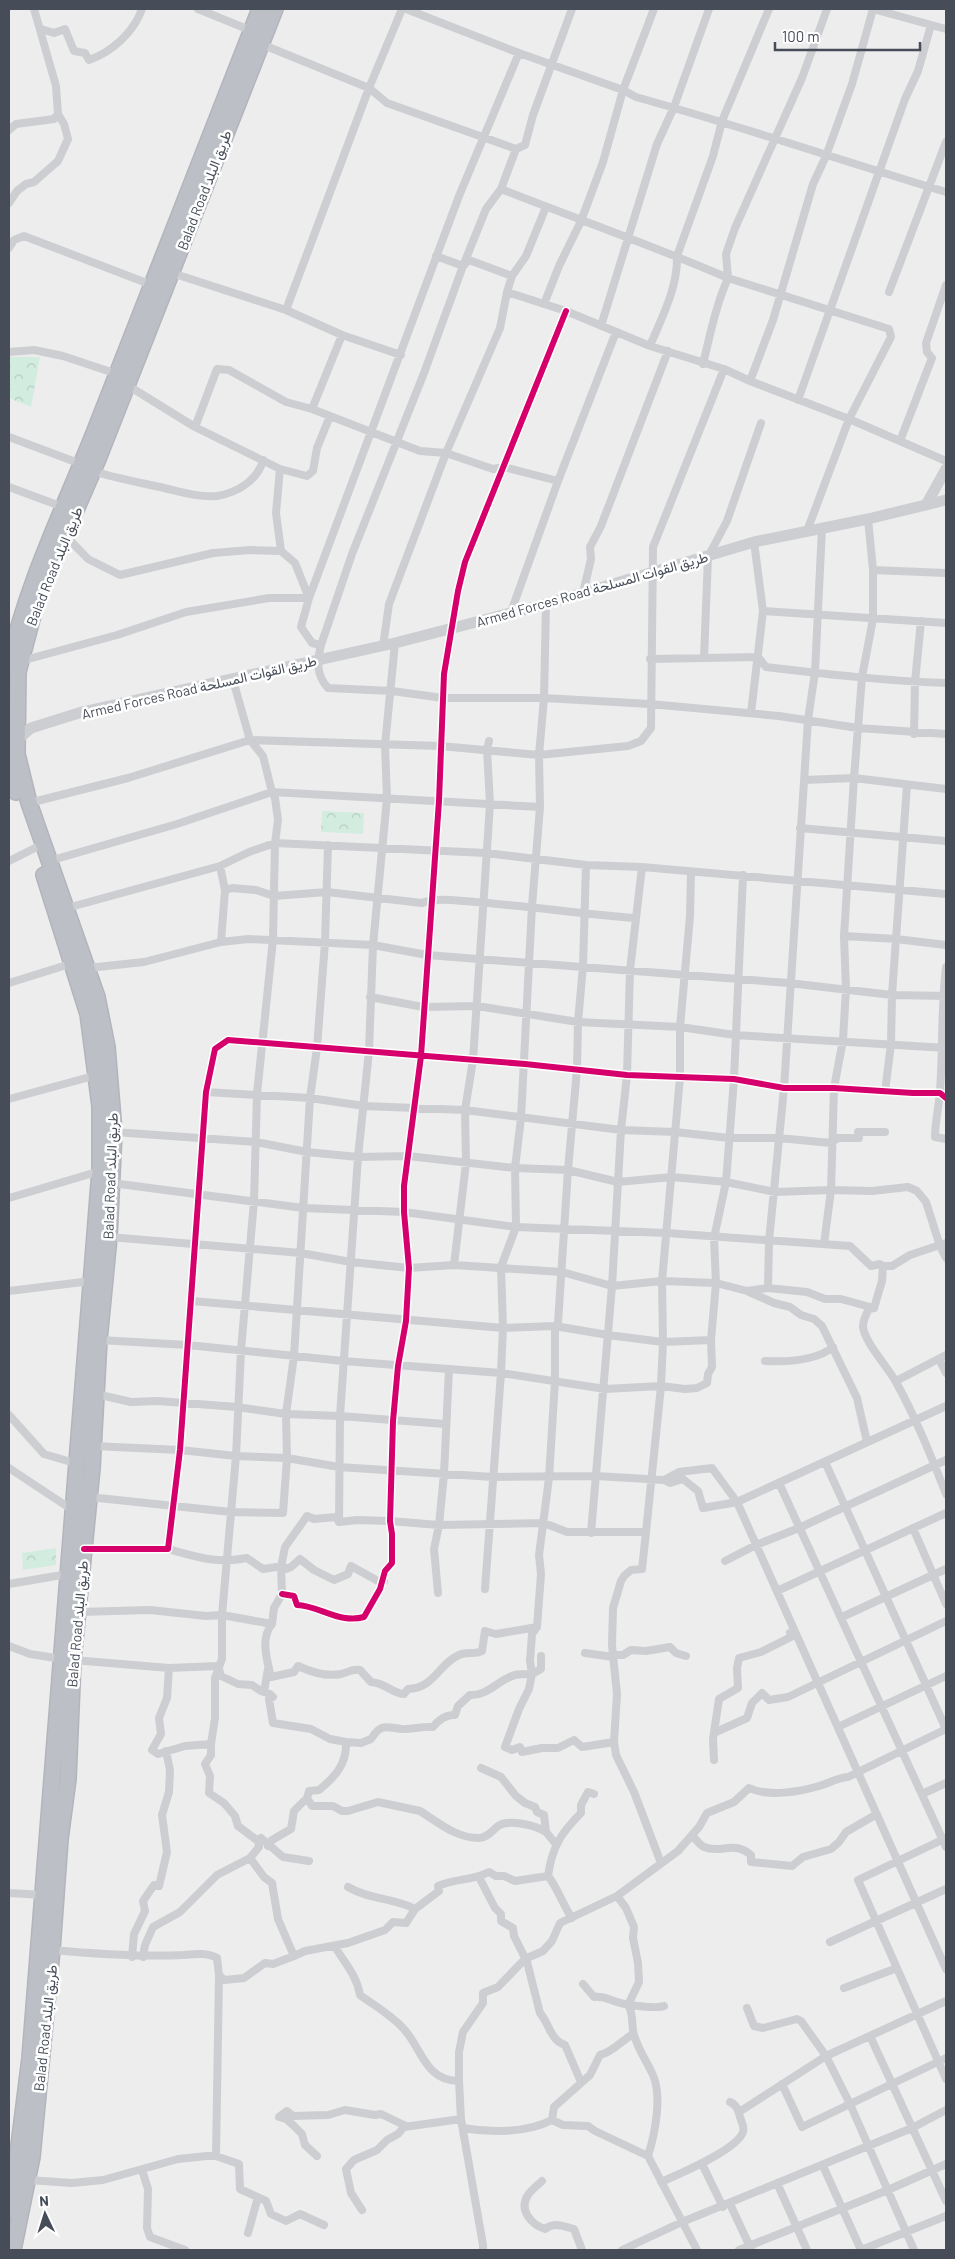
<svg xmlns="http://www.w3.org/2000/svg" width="955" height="2259" font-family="Barlow,Vazirmatn,sans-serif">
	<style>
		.park { fill: url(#park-crowns) }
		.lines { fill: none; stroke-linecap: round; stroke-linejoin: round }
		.highway-casing { stroke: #b3b5bc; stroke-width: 18 }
		.street { stroke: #ccced1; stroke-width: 8 }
		.secondary { stroke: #cdced1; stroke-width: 11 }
		.highway { stroke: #bcbfc5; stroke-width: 15 }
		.cycleway-casing { stroke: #fff; stroke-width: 9 }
		.cycleway { stroke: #d6006c; stroke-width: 6 }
		.labels { text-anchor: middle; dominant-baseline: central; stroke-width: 5; stroke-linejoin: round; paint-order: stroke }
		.street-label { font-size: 14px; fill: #464d58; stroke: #fff }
	</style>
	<defs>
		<pattern id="park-crowns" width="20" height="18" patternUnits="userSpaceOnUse" patternTransform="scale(1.25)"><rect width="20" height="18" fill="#d3ece0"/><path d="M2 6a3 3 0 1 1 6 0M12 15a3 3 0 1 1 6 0" fill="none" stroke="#b6ccc2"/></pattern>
	</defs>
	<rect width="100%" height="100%" fill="#eeeded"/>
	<path class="park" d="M 9,357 L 40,357 L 31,407 L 9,398 Z
		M 322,811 L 364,813 L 363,834 L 321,832 Z
		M 56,1548 L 56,1565 L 23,1570 L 22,1553 Z"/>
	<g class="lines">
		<g class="highway-casing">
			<path id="highway" d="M 9,665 C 27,582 65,507 96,428 C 151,288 206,148 260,9
				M 9,764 L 16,792
				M 9,2210 L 13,2193 L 30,2058 L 100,1171 L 100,1106 L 88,1014 L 44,875
				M 13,2250 L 32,2157 L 52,1950 L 60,1839 L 68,1779 L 73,1660 L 92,1468 L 99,1340 L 109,1237 L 114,1132 L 107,1047 L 97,997 L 29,803 L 17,754 L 18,672 L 37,600 L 98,459 L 275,9"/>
		</g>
		<path class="street" d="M 198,9 L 252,31
			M 406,9 L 519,53 L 623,90 L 636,97 C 740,126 843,161 946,192
			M 873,9 L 946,29
			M 41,29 L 54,33 L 65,29 L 74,51 L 85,53 L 89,60 C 112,52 134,32 142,9
			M 261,44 L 369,88 L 387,103 L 516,149 L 525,145 L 533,115 L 572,9
			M 9,130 L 16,124 L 54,119 L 58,114
			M 516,149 L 501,189 C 577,219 654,246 728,278 C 716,305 710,335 703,364
			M 9,203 L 17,191 L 26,184 L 34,182 L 58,161 L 68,139 L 64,124 L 58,114 L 56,86 L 34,9
			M 9,248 L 14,240 L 24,236 L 152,285
			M 436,256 L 463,266 L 469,260 L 512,276 L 507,292
			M 172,273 L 286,310 L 342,335 L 401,355
			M 512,276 L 526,256 L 546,207
			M 889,292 L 946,142
			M 544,304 L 559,266 L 581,221 L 603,162 L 623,90 L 654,9
			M 286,310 L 369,88 L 402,9
			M 601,326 L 657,144 L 674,107 L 709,9
			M 650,346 C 662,317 678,287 677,256 L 713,156 L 722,121 L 769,9
			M 9,352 L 34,350 L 63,356 L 117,374
			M 750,381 L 773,320 L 813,184 L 826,156 L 852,84 L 873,9
			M 127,385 L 195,427 L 280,469 L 276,513 L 281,551 L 295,563 L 309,598 L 301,627 L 312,643 L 321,645 C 317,661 316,675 328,688 L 392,691 L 443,698 L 544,698 L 650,704 L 779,716 L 858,728 L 946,734
			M 798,400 L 905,99 L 918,71 L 931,25
			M 312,409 L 342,335
			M 195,427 L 217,369 L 229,370 L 286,402 L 312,409 L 420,451 L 446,453 L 493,469 L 504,467 L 558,481
			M 9,437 L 81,464
			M 900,441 L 932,358 L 927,352 L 926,343 L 946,285
			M 280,469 L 307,476 L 313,471 L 317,448 L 330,416
			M 93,471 C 115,478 137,482 160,487 C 178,491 199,498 217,496 C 237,493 258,480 263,460
			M 9,487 L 63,507
			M 807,531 L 849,419 L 891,337 L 889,329 L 728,278 L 726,254 L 735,228 L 802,78 L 827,9
			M 65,535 L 88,559 L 120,575 L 213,553 L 250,550 L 281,551
			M 873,570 L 946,573
			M 583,593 L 591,559 L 590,547 L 601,526 L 668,351
			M 763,611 L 946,623
			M 511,612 L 558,481 L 616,332
			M 321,645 L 352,554 L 424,373 L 463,266 L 486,209 L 501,189
			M 383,646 L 389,604 L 446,453 L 500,328 L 507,292 L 566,311 L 650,346 L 724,369 L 750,381 L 849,419 L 946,461
			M 704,658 L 708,557 L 727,521 L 761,423
			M 650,659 L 758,657 L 766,667 C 826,674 886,681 946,683
			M 21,661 L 117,635 L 186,612 L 269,598 L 309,598 L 459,196 L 519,53
			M 751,713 L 763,611 L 754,542
			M 914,734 L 915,682 L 921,621
			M 804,780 L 854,778 L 946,789
			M 29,803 L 128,778 L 250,740 L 440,746 L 539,755 L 628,746 L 641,741 L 651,728 L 653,547 L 724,369
			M 800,828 L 946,841
			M 9,861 L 35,848
			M 49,861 L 177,824 L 272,792 L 540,807
			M 220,866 L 225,890 L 221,942
			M 225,890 L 232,888 L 256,890 L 274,896 L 327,892 L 422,903 C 438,897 458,901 475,902 C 529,906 581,914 635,918
			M 67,908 L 220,866 L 249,852 L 275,843 L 486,853 L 586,865 L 642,867 L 946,894
			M 844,936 L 896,939 L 946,945
			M 946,967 C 941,1008 943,1050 940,1091 C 939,1107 935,1122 935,1137 L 946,1139
			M 88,968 L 144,962 L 221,942 L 248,939 L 373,945 L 427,955 L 789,983 L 892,995 L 946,996
			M 9,983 L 73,963
			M 370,997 L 423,1007 L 477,1006 L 578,1022 L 680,1027 L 735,1035 L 946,1048
			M 206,1092 L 310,1098 L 364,1106 L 465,1110 L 621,1130 L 675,1132 L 729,1138 L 779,1138 L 831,1143 L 838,1138 L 859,1138 L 858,1132 L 885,1132
			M 885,1092 L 891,1044 L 892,995 L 907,785
			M 9,1099 L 97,1075
			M 114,1132 L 256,1142 L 307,1152 L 358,1157 L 408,1156 L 515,1168 L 568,1170 L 618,1182 L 672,1177 L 726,1182 L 775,1192 L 831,1190 L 872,1191 L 908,1187 L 917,1191 L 926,1202 L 940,1246 L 946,1258
			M 112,1183 L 303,1208 L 404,1212 L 516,1227 L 667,1233 L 850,1246 L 871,1266 L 880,1264 L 883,1266
			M 9,1198 L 100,1171
			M 109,1237 L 301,1253 L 351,1262 L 409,1268 L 454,1265 L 562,1272 L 612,1286 L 662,1281 L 716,1283 L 747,1291 L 768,1288 L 807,1292 L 825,1299 L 841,1299 L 874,1308 L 882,1281 L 883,1266 L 892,1266 L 910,1255 L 946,1243
			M 824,1244 L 831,1190 L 834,1088 L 843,1040 L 846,989 L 844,936 L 854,778 L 862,677 L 873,619 L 873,570 L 868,519
			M 454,1265 L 466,1163 L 465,1110 L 473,1060 L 490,804 L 487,750 L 489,741
			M 768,1288 L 769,1241 L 784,1088 L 808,720 L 815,672 L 822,528
			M 9,1291 L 91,1281
			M 749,1292 L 774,1303 L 790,1307 L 801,1315 L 814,1319 L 822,1326 L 857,1398 L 867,1442
			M 192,1301 L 503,1328 L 555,1326 L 608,1335 L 663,1342 L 711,1340
			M 874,1308 L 869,1309 C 866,1314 863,1320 863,1327 C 865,1343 888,1367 896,1382 C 916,1418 931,1456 946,1494
			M 99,1340 L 188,1345 L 343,1361 L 501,1373 L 605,1389 L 661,1386 L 685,1389 L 697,1388 L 707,1383 L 708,1374 L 712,1367 L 711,1340 L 716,1283 L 714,1238 L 726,1182 L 734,1079 L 743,875
			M 939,1359 L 946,1373
			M 765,1361 C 786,1362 816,1361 833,1347
			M 896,1381 L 946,1355
			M 96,1394 L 131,1402 L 158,1401 L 237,1407 L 286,1414 L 340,1416 L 445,1424
			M 9,1415 L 44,1454 L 78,1464
			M 93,1446 L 180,1450 L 236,1456 L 287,1458 L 339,1467 L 493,1477 L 596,1476 L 664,1480 L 679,1472 L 712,1468 L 737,1502 L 946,1969
			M 9,1468 L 74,1511
			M 664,1480 L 670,1483 L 683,1479 L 698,1491 L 703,1508 L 737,1502 L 946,1406
			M 779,1483 L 946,1847
			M 89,1497 L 231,1512 L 283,1513 L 287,1458 L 286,1414 L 294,1356 L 310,1098 L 317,1048 L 325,942 L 328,845
			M 339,1522 L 357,1520 L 390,1521 L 439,1525 L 544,1523 L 567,1532 L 646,1532 L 661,1386 L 663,1342 L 662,1281 L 680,1077 L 680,1027 L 690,916 L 691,872
			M 339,1522 L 340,1416 L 358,1157 L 369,1051 L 373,945 L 387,798 L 385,745 L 395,643
			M 913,1528 L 946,1604
			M 646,1532 L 642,1569 L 631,1570 L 624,1576 L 621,1581 L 613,1608 L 612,1645 L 617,1694 L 614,1742 L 616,1755 L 634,1792 L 661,1863
			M 591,1533 L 612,1286 L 621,1130 L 627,1075 L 630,970 L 642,867
			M 84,1549 L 168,1549 L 180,1450 L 206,1092 L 215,1049 L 228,1040 L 525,1064 L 627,1075 L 734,1079 L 784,1088 L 834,1088 L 913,1093 L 940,1093 L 946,1098
			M 168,1549 C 197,1557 217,1564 247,1558 L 263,1569 L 283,1566 L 286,1569 L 291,1567 L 300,1559 L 314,1570 L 334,1580 L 348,1574 L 351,1566 L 378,1581 L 384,1581
			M 725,1561 L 756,1545 L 799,1528 L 946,1460
			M 9,1584 L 68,1574
			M 485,1589 L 501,1373 L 503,1328 L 501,1267 L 516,1227 L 515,1168 L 521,1118 L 532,906 L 540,807 L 539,755 L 544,698 L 546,604
			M 777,1591 L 946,1513
			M 438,1593 L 434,1549 L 439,1525 L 444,1474 L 449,1369
			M 282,1594 L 294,1596 L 297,1605 C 320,1606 340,1624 364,1617 L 380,1589 L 385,1571 L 392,1563 L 392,1534 L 390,1521 L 393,1421 L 398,1366 L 406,1321 L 409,1268 L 404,1212 L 404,1186 L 421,1056 L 439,801 L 444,674 L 458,591 L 465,562 L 566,311
			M 79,1612 L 150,1610 L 206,1616 L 222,1615 L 272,1624 C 260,1638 267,1660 271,1677 L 294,1672 L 298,1666 C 311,1672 326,1677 341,1674 C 349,1672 351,1669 360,1670 L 371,1682 C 386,1683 393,1694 404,1694 L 408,1689 C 435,1688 438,1664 459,1655 C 467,1651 475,1655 482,1651 L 485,1631 L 496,1634 L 537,1627
			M 842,1617 L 946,1569
			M 272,1624 L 274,1608 L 282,1594 L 281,1567 L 285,1547 L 307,1516 L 314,1519 L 336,1517 L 339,1522
			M 9,1646 L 30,1654 L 62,1659
			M 585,1653 L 613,1657 L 614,1655 L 623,1655 L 631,1650 L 646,1651 L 670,1647 L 676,1653 L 686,1656
			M 541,1656 L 541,1669 L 532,1674 L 529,1689 L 519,1709 L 505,1747 L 512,1750 L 520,1747 L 522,1752 L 542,1748 L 558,1748 L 574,1740 L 582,1747 L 614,1742
			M 73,1660 L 169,1668 L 218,1666
			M 218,1666 L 221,1676 L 238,1684 L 252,1685 L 261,1691 L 270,1694 L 273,1697 L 269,1699 L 273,1723 L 311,1729 L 330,1739 L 346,1742 L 361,1743 L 371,1739 C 381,1723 386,1727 401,1729 C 410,1730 422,1726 433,1727 C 438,1720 447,1714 455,1715 L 458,1706 L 470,1695 C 488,1696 499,1679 515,1675 C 520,1674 527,1674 532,1674 L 530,1661 L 532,1634 L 537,1627 L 541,1574 L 539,1555 L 549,1478 L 555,1381 L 555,1326 L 558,1323 L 568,1170 L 577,1069 L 578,1022 L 583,966 L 586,865
			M 169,1668 L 167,1698 L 159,1718 L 161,1734 L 152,1750 L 158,1754 L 185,1746 L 211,1744 L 211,1755 L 205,1764 L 210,1776 L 209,1793 L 224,1803 L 235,1816 L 238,1826 L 258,1841 L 261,1838 L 283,1857 L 309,1861
			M 264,1692 L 268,1669
			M 838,1727 L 946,1676
			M 716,1732 L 747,1718 L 752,1703 L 762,1693 L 769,1700 L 788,1697 L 946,1621
			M 211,1744 L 215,1718 L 215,1678 L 222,1659 L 222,1615 L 236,1456 L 241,1350 L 254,1201 L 257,1094 L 273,939 L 275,843 L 278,820 L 275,798 L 272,792 L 263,756 L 250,740 L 233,680
			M 714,1760 L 713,1739 L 719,1699 L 738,1688 L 737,1668 L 739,1658 L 761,1652 L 791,1637 L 790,1633 L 795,1632
			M 481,1768 L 501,1777 L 516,1796 L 525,1803 L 535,1807 L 537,1812 L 544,1815 L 546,1832 L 555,1843
			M 922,1794 L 946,1783
			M 307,1798 L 312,1806 L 333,1806 L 342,1811 L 348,1811 L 378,1802 L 420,1811 C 439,1823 456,1838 479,1838 C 487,1838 492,1831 498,1826 C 509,1819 535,1825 546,1832
			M 692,1836 C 696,1839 700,1845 704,1847 C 721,1854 733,1840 751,1855 L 751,1862 L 792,1866 L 803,1857 L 831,1849 L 839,1842 L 846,1832 L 877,1814
			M 946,1838 L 858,1880 L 946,2079
			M 268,1846 L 272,1840 L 291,1829 L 294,1811 L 307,1798 L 309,1791 L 319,1790 C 335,1777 347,1764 346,1742
			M 479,1877 L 495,1908 L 501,1914 L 501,1921 L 513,1928 L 514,1936 L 527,1962 L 540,2013 C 549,2023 550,2040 565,2045 L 581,2082
			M 348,1887 C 370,1900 395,1898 415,1909
			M 9,1893 L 43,1895
			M 617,1896 L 626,1908 L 634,1927 L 633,1938 L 638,1963 L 639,1982 L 628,2005 C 634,2013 631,2025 634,2035 C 638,2049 646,2060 652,2073 C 663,2094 655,2134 648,2156
			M 572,1918 C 563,1905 556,1885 548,1876 C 552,1847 561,1833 581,1813 L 581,1805 L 588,1792 L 594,1794
			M 830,1942 L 946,1889
			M 335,1947 C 345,1963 357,1976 360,1995 C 375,2006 391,2015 403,2028 C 422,2048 425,2081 459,2081
			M 52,1950 C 96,1954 139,1957 183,1955 C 194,1954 207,1952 217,1958 L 219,1975 L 224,1980 L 244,1978 L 265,1963 L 273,1964 L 294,1956 L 278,1919 L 272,1883 L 264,1877 L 250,1858 L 259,1847 L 258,1841
			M 294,1956 L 305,1951 L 348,1943 L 385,1930 L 393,1922 L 406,1923 L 415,1909 L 439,1891 L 438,1886 C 456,1878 472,1881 489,1872 L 496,1876 L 504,1876 L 515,1881 L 548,1876
			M 132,1957 L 134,1934 L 145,1911 L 143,1901 L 154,1885 L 159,1886 L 167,1852 L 162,1815 L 169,1792 L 170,1770 L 166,1751
			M 143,1957 L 145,1945 L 153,1927 L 180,1912 L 217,1875 L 250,1858
			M 583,1984 L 594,1997 C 604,1996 608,1999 617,2002 C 625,2005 657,2009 664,2006
			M 844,1988 L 897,1968
			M 747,2008 L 754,2026 L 763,2028 L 797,2019 L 801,2021 L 826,2056 L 850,2104 L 946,2058
			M 870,2036 L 946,2201
			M 782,2084 L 802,2127 L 850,2104 L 914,2250
			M 739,2112 L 826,2056 L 946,2001
			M 552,2120 L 563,2125 L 588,2126 L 595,2131 L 648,2156 L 697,2250
			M 463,2128 C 490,2133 527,2133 552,2120 L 554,2107 L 590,2075 L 600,2055 C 613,2052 621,2041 633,2034
			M 216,2156 L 219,1975
			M 317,2156 L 305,2145 L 302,2134 L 293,2125 L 286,2119 L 279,2117 L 287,2111 L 293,2116 L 328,2115 L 345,2110 L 375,2115 L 381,2114 L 406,2126
			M 702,2164 L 723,2207
			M 823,2166 L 861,2250
			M 142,2170 L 148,2189 L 147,2228 L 150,2237 L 185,2250
			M 28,2180 L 72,2183 L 103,2180 L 178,2159 L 207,2156 L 216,2156 L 239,2164 L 240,2189 L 266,2201 L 271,2214 L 286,2221 L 300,2214 L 324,2225
			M 542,2181 C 538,2185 531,2190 528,2195 C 518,2210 532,2225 545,2229 C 554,2222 564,2226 574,2229 L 582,2250
			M 661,2182 C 679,2174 737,2150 743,2132 C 745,2127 741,2121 740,2117 C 738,2110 737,2105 730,2102
			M 777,2183 L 807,2250
			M 730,2204 L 751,2249
			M 362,2210 L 351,2193 L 346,2169 L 354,2160 L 377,2150 L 387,2140 L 398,2134 L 404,2127 L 461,2119
			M 248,2233 L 258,2197
			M 483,2250 L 483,2245 L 461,2119 L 459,2081 L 459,2052 L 463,2032 L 483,2003 L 483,1993 L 498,1987 L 525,1959 L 543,1951 L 552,1941 L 560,1923 L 617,1896 L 678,1851 L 699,1827 L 707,1813 L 734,1802 L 749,1788 C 768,1797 799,1792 819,1786 C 830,1783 836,1778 848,1777 L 946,1729 L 825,1462
			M 622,2250 L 682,2222 L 912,2128 L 946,2110
			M 739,2250 L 888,2190 L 946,2164
			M 861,2250 L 946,2216"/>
		<path class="secondary" d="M 926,505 L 946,469
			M 9,742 L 17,740 L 31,728 L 82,712 L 395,643 L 546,604 L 754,542 L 868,519 L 946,500"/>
		<use href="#highway" class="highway"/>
		<g class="cycleway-casing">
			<path id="cycleway" d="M 84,1549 L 168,1549 L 180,1450 L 206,1092 L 215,1049 L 228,1040 L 525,1064 L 627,1075 L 734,1079 L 784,1088 L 834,1088 L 913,1093 L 940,1093 L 946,1098
				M 282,1594 L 294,1596 L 297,1605 C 320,1606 340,1624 364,1617 L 380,1589 L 385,1571 L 392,1563 L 392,1534 L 390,1521 L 393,1421 L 398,1366 L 406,1321 L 409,1268 L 404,1212 L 404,1186 L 421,1056 L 439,801 L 444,674 L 458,591 L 465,562 L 566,311"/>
		</g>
		<use href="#cycleway" class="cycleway"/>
	</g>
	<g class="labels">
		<g class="street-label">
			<text transform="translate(204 190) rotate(-69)">Balad Road طريق البلد</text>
			<text transform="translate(54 566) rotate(-68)">Balad Road طريق البلد</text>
			<text transform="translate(592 589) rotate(-16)">Armed Forces Road طريق القوات المسلحة</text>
			<text transform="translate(199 687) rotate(-13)">Armed Forces Road طريق القوات المسلحة</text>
			<text transform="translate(110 1176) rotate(-88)">Balad Road طريق البلد</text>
			<text transform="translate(77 1624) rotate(-85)">Balad Road طريق البلد</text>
			<text transform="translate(45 2028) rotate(-84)">Balad Road طريق البلد</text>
		</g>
	</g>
	<rect width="955" height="2259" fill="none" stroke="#464d58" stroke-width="20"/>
	<g transform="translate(45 2214) rotate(356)" stroke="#ffffff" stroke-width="4" paint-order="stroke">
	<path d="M0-4L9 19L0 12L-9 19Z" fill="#464d58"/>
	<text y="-8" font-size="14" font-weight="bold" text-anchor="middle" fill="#464d58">N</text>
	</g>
	<path d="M775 42v8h145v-8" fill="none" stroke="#464d58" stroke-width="2.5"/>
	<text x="782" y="42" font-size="15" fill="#464d58" stroke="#ffffff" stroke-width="4" paint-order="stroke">100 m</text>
</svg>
